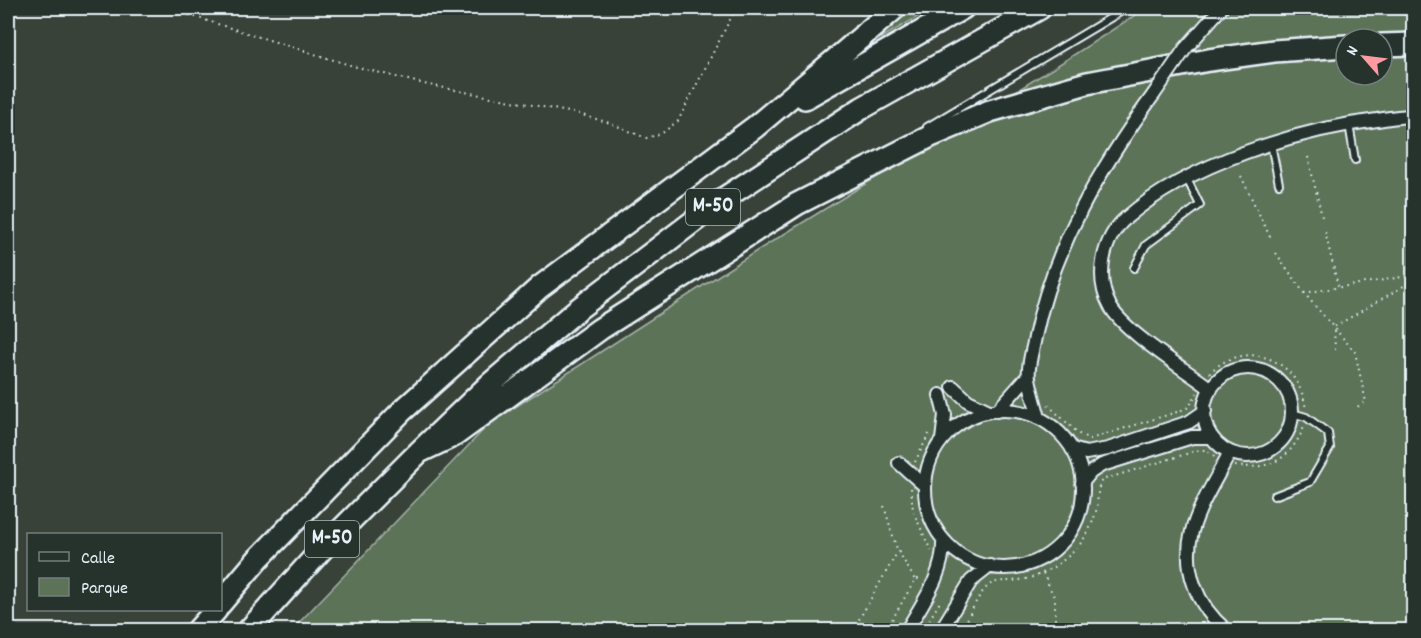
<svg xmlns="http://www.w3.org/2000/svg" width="1421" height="638" font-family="Dekko,sans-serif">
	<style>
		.green { fill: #5c7358; stroke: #a2b2a8; stroke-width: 1.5; fill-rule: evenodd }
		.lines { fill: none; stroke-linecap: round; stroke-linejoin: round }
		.lane-casing { stroke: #e8f1f8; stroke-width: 10 }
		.street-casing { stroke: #e8f1f8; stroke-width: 16 }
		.highway-casing { stroke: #e8f1f8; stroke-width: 26 }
		.path { stroke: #e8f1f8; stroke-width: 2; stroke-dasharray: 1.5 4.5; stroke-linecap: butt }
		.lane { stroke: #26332d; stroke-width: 6 }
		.street { stroke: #26332d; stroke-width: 12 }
		.highway { stroke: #26332d; stroke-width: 21 }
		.street-bridge-casing { stroke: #e8f1f8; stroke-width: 16; stroke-linecap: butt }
		.street-bridge { stroke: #26332d; stroke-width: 12 }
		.labels { text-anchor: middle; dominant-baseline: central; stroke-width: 6; stroke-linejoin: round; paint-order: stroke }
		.shield { fill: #26332d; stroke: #aeb8bb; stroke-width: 1.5 }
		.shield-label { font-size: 21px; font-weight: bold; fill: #e8f1f8 }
	</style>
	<rect width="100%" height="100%" fill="#394238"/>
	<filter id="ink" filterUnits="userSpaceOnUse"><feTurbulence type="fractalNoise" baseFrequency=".0167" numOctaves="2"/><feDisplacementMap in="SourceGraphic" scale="12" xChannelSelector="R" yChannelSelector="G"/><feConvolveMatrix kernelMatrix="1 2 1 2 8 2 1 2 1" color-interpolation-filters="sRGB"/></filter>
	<g filter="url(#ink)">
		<path class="green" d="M 903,8 L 933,8 L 876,41 Z
			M 1146,8 L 1413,8 L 1413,630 L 292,630 L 489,424 L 755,252 L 1055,67 ZM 1346,39 L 1382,39 L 1382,75 L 1346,75 Z"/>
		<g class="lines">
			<g class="lane-casing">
				<path id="lane" d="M 1349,124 L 1355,160
					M 927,127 L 1127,8
					M 1271,144 L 1279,184
					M 1134,268 L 1146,245 L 1200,205 L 1187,179
					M 1274,496 L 1310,482 L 1330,448 L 1328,433 L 1306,417 L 1292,413"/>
			</g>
			<g class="street-casing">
				<path id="street" d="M 1185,49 L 1221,8
					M1204 412a44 44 0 1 1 88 0a44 44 0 1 1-88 0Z
					M 953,387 L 968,401 L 989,411
					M 1211,389 C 1185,369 1124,332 1110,306 C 1095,278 1102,239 1126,218 C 1188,164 1297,130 1377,120 C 1389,118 1401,116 1414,116
					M 940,395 L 945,415 L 942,440
					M925 489a79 79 0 1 1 158 0a79 79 0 1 1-158 0Z
					M 997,411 L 1028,376
					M 1039,418 C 1036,405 1031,391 1029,378 C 1027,366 1033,349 1035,337 C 1054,246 1100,168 1154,94
					M 1072,449 L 1086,453 L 1108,449 L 1189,422 L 1205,411
					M 899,463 L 925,486
					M 1082,483 L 1091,472 L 1102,465 L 1192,437 L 1212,437
					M 907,630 C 923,602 945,573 943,539
					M 941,630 L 971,581 L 990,566
					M 1226,630 C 1197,606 1182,569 1192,531 C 1199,505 1218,476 1230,452"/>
			</g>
			<g class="highway-casing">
				<path id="highway" d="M 1382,45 L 1414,44
					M 805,98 L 963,8
					M 419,452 L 455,435 L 600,329 L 797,204 L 933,135 L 990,111 L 1087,83 L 1209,60 L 1274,51 L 1346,46
					M 220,604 L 258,559 L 402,411 L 540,287 L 755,127 L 843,53 L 895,8
					M 198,630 L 216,610
					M 249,630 L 324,547 L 419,452 L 489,385 L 578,309 L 723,199 L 862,108 L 1040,8"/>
			</g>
			<path class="path" d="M 166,8 L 353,66 L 424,84 L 579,114 L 610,123 L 646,138 L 661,134 L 678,121 L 736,8
				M 1308,157 L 1322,217
				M 1241,176 L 1270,237
				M 1325,232 L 1338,286
				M 1276,253 L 1304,293 L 1355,352 L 1366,402 L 1355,408
				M 1304,293 L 1414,275
				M 1335,350 L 1334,327 L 1414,280
				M 1209,373 C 1247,337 1300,359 1306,410
				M 1048,405 L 1079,434 L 1090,439 L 1177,412 L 1189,407 L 1197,393
				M 915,462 L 931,430
				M 1235,466 C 1270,470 1290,460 1304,427
				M 911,488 L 913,511 L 931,551
				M 884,506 L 897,549 L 915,580
				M 1043,573 L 1055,599 L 1055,630
				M 853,630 L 898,551
				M 886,630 L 915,580 L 918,579 L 922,581
				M 923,630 L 940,602
				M 962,630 C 969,617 976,597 988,586 C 996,579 1010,582 1020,580 C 1041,577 1061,564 1076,549 C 1086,538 1094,522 1097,507 C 1098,498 1097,488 1102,480 L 1199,450 L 1206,450 L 1216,457"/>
			<use href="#lane" class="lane"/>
			<use href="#street" class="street"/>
			<use href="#highway" class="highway"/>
			<g class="street-bridge-casing">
				<path id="street-bridge" d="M 1154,94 L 1185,49"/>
			</g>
			<use href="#street-bridge" class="street-bridge"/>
		</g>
	</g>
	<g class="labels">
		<g class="shield">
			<rect x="686" y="189" width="54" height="36" rx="4.5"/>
			<rect x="305" y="521" width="54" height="36" rx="4.5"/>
		</g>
		<g class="shield-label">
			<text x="713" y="207">M-50</text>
			<text x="332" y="539">M-50</text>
		</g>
	</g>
	<rect width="1421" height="638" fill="none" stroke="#26332d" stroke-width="30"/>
	<rect x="15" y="15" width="1391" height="608" fill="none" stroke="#e8f1f8" stroke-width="2" filter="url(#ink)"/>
	<rect x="27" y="533" width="195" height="78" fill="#26332d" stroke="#747f7e" stroke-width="1.5"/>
	<rect x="39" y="552" width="30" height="9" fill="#26332d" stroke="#747f7e" stroke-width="1.5"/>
	<text x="81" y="563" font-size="18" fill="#e8f1f8">Calle</text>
	<rect x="39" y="578" width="30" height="18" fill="#5c7358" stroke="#747f7e" stroke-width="1.5"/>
	<text x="81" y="593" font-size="18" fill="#e8f1f8">Parque</text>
	<g transform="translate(1364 57) rotate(298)"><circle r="28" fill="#26332d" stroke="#747f7e" stroke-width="1.5"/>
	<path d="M0-4.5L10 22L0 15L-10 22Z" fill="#ff9aa2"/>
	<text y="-9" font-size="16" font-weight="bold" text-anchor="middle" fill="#e8f1f8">N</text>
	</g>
</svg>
